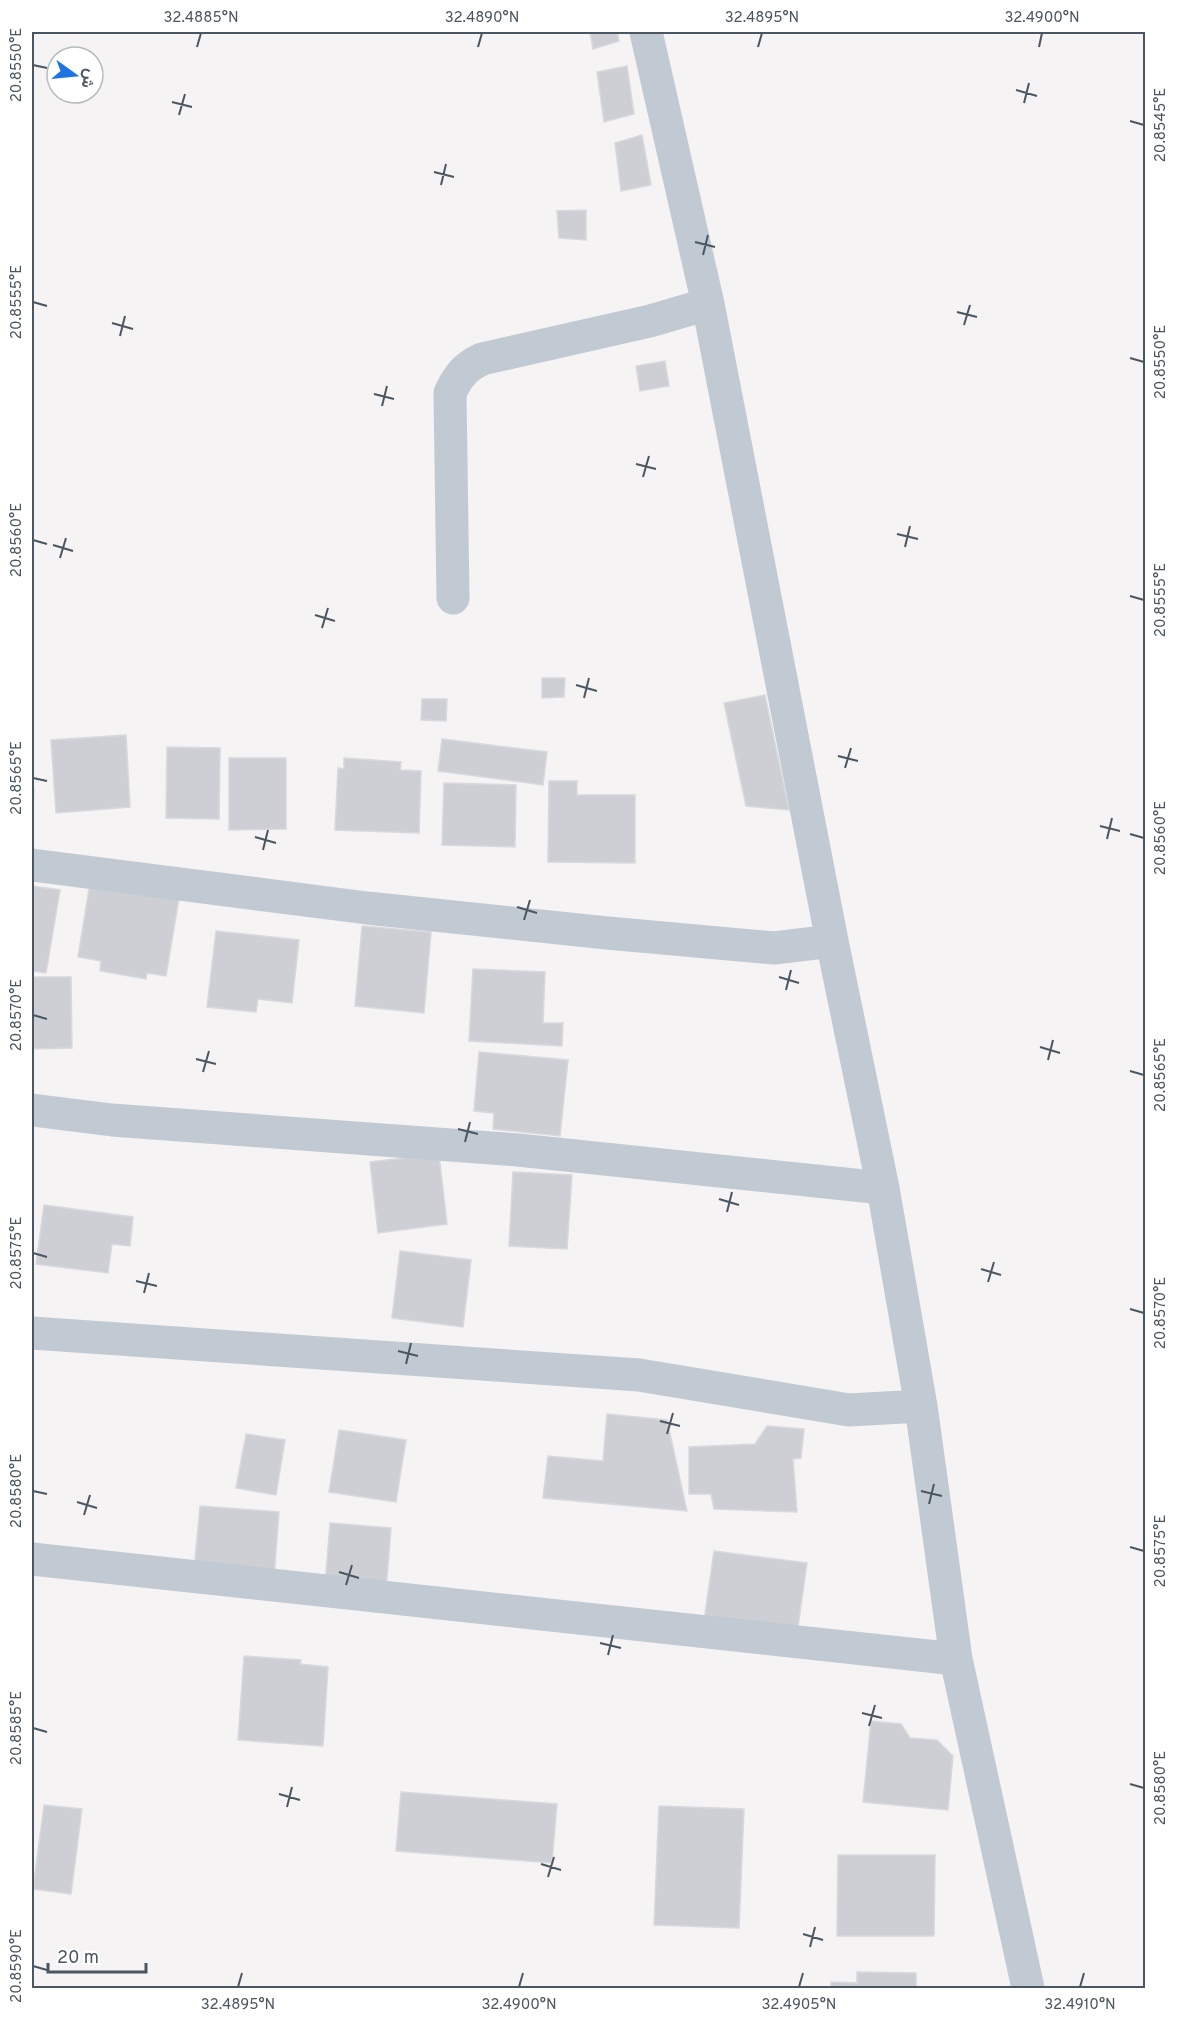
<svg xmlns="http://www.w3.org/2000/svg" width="1177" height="2020" font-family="Overpass,Vazirmatn,sans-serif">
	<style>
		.building { fill: #cdcfd5; stroke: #d7d9de; stroke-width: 1.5 }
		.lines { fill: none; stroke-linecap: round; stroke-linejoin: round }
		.minor { stroke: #c1cad2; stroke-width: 33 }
		.ticks { fill: none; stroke: #4a5661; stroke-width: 2 }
		.neatline { fill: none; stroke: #4a5661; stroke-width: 2 }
		.ticks-label { font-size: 15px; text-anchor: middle; fill: #4a5661 }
	</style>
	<rect width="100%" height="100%" fill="#f5f3f3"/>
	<path class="building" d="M 590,32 L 617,32 L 619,41 L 593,49 Z
		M 627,66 L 634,114 L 604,122 L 597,72 Z
		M 642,135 L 651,185 L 621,191 L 615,143 Z
		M 586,210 L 586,240 L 559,238 L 557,211 Z
		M 665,361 L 669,386 L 640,391 L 636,366 Z
		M 542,678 L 565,678 L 564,697 L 542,698 Z
		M 765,695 L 789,810 L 746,806 L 724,703 Z
		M 422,699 L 447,699 L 446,721 L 421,720 Z
		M 126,735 L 130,807 L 56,813 L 51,740 Z
		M 442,739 L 547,752 L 543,785 L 438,771 Z
		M 167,747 L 220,748 L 219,819 L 166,818 Z
		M 229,758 L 286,758 L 286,829 L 229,830 Z
		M 344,758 L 401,762 L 400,770 L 421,771 L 419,833 L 335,830 L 338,768 L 344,769 Z
		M 549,781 L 577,781 L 577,795 L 635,795 L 635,863 L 548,862 Z
		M 444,783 L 516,785 L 515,847 L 442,845 Z
		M 32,790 L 34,790 L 32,827 Z
		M 90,883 L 179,898 L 166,976 L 147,973 L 146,979 L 100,971 L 101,961 L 78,957 Z
		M 32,886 L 60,890 L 46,973 L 32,971 Z
		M 362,926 L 431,932 L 424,1013 L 355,1006 Z
		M 216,931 L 299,940 L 292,1003 L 258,999 L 256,1012 L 207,1007 Z
		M 473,969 L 545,972 L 543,1023 L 563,1023 L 562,1046 L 469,1041 Z
		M 32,977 L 71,977 L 72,1048 L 32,1049 Z
		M 479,1052 L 568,1060 L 560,1136 L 493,1129 L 494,1113 L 474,1111 Z
		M 439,1154 L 447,1224 L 378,1233 L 370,1162 Z
		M 513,1172 L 572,1175 L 567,1249 L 509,1246 Z
		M 44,1205 L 133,1217 L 130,1246 L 112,1244 L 108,1273 L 36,1264 Z
		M 400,1251 L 471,1260 L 463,1327 L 392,1318 Z
		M 607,1414 L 667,1420 L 687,1511 L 543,1498 L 548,1456 L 603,1461 Z
		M 767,1426 L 804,1429 L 801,1458 L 793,1459 L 797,1512 L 714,1509 L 711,1494 L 689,1494 L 689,1447 L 755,1444 Z
		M 339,1430 L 406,1440 L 396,1502 L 329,1492 Z
		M 246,1434 L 285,1440 L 276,1495 L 236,1488 Z
		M 200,1506 L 279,1512 L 274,1578 L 194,1571 Z
		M 330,1523 L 391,1528 L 386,1590 L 325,1585 Z
		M 714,1551 L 807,1563 L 797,1634 L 704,1621 Z
		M 244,1656 L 301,1660 L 300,1664 L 328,1667 L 323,1746 L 238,1740 Z
		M 871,1721 L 901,1724 L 910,1738 L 937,1740 L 953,1756 L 948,1810 L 863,1802 Z
		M 401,1792 L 557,1804 L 552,1863 L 396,1851 Z
		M 44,1805 L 82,1809 L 71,1894 L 33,1889 Z
		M 659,1806 L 744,1809 L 739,1928 L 654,1925 Z
		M 838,1855 L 935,1855 L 934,1936 L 837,1936 Z
		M 857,1972 L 916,1973 L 916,1988 L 831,1988 L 831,1982 L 857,1983 Z"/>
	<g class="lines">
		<path class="minor" d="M 646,32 L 708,304 L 832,941 L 883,1188 L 921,1406 L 956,1659 L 1028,1988
			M 453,598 L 450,393 C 458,376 465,367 482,359 L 650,321 L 708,304
			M 32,865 L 367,908 L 607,933 L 774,948 L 832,941
			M 32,1110 L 112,1120 L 518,1150 L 883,1188
			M 32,1333 L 639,1375 L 849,1410 L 921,1406
			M 32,1559 L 956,1659"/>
	</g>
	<path class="ticks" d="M 197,47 L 201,33M 478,47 L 482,33M 758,47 L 762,33M 1039,47 L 1042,33M 33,65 L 47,68M 1016,90 L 1037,96M 172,102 L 192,107M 1024,103 L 1029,83M 179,115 L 185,94M 1130,121 L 1144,125M 434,172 L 454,177M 441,185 L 446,164M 695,242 L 715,247M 703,255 L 708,235M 33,302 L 47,306M 957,312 L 977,317M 112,323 L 133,329M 964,325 L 970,305M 120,336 L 125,316M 1130,358 L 1144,362M 374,394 L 394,399M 382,406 L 387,386M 636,464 L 656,469M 643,477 L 649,456M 897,534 L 918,539M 33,540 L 47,544M 53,545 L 73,551M 905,547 L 910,526M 60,558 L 66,538M 1130,596 L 1144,600M 315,615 L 335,621M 322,628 L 328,608M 576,685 L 597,691M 584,698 L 589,678M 838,756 L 858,761M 845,768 L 851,748M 33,778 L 47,781M 1100,826 L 1120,831M 1130,834 L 1144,838M 255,837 L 276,843M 1107,839 L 1112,818M 263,850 L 268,830M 517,907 L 537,913M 524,920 L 530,900M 779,977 L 799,983M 786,990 L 791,970M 33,1015 L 47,1019M 1040,1047 L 1060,1053M 196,1059 L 216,1064M 1048,1060 L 1053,1040M 1130,1071 L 1144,1075M 203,1072 L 209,1051M 458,1129 L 478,1134M 465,1142 L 470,1122M 719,1199 L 739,1205M 727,1212 L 732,1192M 33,1253 L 47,1257M 981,1269 L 1001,1275M 136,1281 L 157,1286M 988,1282 L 994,1262M 144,1293 L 149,1273M 1130,1309 L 1144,1313M 398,1351 L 418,1356M 406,1364 L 411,1343M 660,1421 L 680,1426M 667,1434 L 673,1413M 33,1491 L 47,1494M 921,1491 L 942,1496M 77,1502 L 97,1508M 929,1504 L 934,1484M 84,1515 L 90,1495M 1130,1547 L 1144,1551M 339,1572 L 359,1578M 346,1585 L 352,1565M 600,1643 L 621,1648M 608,1655 L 613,1635M 862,1713 L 882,1718M 869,1726 L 875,1705M 33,1728 L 47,1732M 1130,1784 L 1144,1788M 279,1794 L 300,1800M 287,1807 L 292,1787M 541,1864 L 561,1870M 548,1877 L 554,1857M 803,1934 L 823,1940M 810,1947 L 815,1927M 33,1966 L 47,1970M 238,1987 L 242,1973M 519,1987 L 523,1973M 799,1987 L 803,1973M 1080,1987 L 1084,1973"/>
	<rect width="1177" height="2020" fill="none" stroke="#ffffff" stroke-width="66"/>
	<g transform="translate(75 75) rotate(105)"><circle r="28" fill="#ffffff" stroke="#b7bbc0" stroke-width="1.5"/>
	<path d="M0-4.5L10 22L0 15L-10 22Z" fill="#1d75e4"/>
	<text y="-9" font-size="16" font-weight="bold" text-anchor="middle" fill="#4a5661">ش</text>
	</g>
	<path d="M48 1963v9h98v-9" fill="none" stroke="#4a5661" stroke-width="3"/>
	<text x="57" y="1963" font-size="18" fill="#4a5661" stroke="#ffffff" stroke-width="4.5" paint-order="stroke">20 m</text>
	<rect x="33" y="33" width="1111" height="1954" class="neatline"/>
	<g class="ticks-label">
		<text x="201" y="22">32.4885°N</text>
		<text x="482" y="22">32.4890°N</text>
		<text x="762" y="22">32.4895°N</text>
		<text x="1042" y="22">32.4900°N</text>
		<text transform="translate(16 65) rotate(-90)" y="5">20.8550°E</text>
		<text transform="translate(1160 125) rotate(-90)" y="5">20.8545°E</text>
		<text transform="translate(16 302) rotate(-90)" y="5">20.8555°E</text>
		<text transform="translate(1160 362) rotate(-90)" y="5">20.8550°E</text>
		<text transform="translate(16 540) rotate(-90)" y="5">20.8560°E</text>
		<text transform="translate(1160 600) rotate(-90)" y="5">20.8555°E</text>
		<text transform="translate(16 778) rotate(-90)" y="5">20.8565°E</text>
		<text transform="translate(1160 838) rotate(-90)" y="5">20.8560°E</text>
		<text transform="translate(16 1015) rotate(-90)" y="5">20.8570°E</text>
		<text transform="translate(1160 1075) rotate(-90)" y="5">20.8565°E</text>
		<text transform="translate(16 1253) rotate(-90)" y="5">20.8575°E</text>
		<text transform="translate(1160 1313) rotate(-90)" y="5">20.8570°E</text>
		<text transform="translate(16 1491) rotate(-90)" y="5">20.8580°E</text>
		<text transform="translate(1160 1551) rotate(-90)" y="5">20.8575°E</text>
		<text transform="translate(16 1728) rotate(-90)" y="5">20.8585°E</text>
		<text transform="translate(1160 1788) rotate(-90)" y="5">20.8580°E</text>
		<text transform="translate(16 1966) rotate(-90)" y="5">20.8590°E</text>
		<text x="238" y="2009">32.4895°N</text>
		<text x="519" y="2009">32.4900°N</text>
		<text x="799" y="2009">32.4905°N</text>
		<text x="1080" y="2009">32.4910°N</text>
	</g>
</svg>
